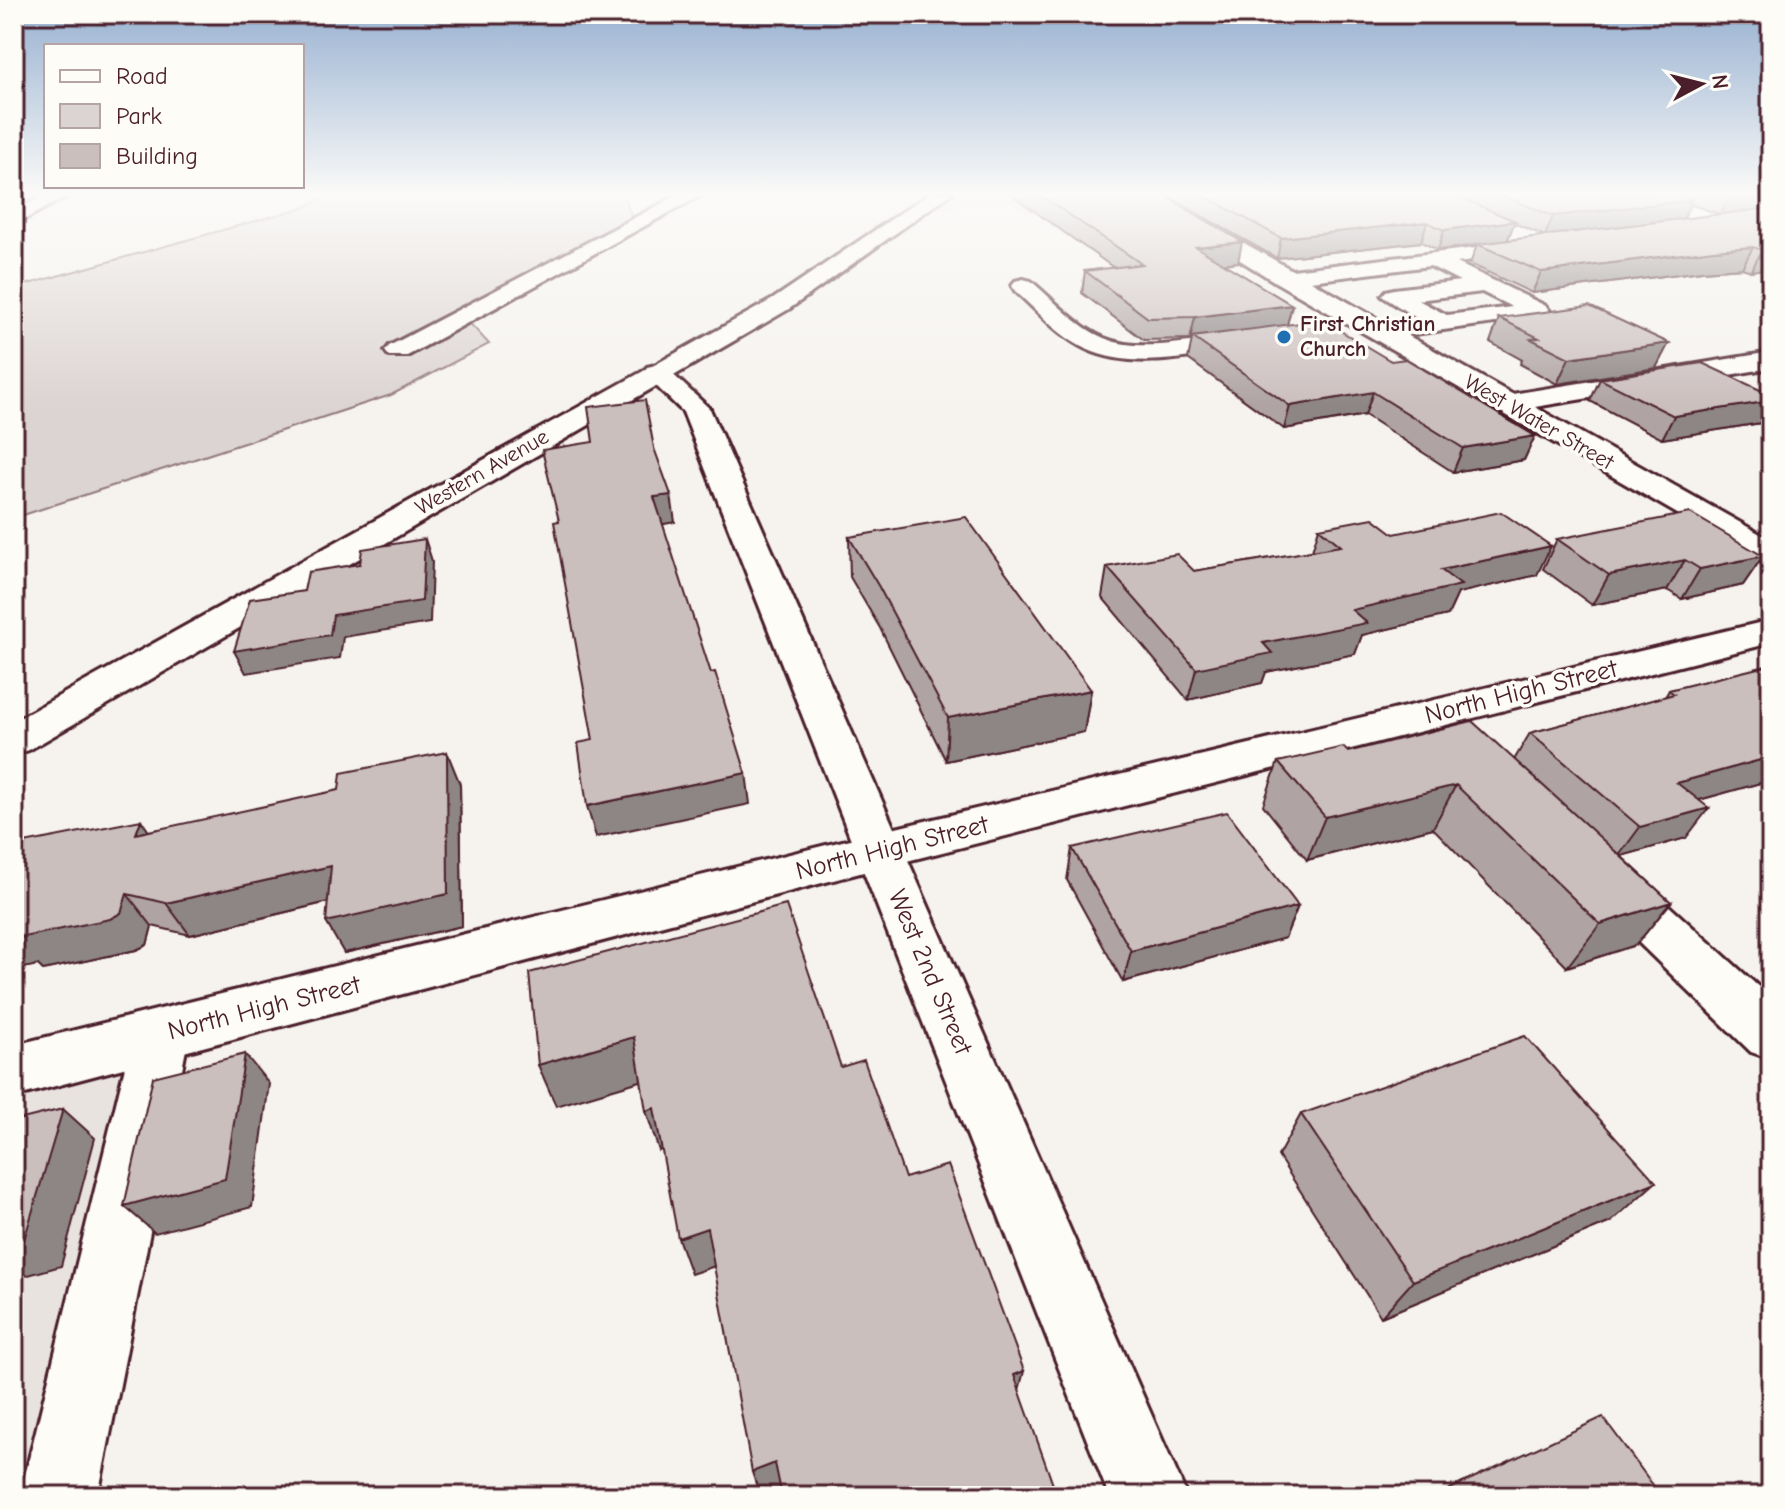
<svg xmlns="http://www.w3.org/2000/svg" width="1785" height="1510" font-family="'Comic Neue',sans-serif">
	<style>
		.built { fill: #e9e3e0 }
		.green { fill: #dcd4d2; stroke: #937a7e; stroke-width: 2 }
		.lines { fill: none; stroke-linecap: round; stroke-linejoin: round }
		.minor-casing { stroke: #4a1f2b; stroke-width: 6 }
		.major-casing { stroke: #4a1f2b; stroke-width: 6 }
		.minor { fill: #fdfcf7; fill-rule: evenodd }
		.major { fill: #fdfcf7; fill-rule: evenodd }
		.wall { fill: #afa4a3; stroke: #4a1f2b; stroke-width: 2; fill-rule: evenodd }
		.shaded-wall { fill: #8e8685; stroke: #4a1f2b; stroke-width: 2 }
		.building { fill: #cbbfbe; stroke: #4a1f2b; stroke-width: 2 }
		.poi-dot { fill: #1f6fb2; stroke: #fdfcf7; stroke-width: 3 }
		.labels { text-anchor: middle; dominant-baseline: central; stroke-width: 7; stroke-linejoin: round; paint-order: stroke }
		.far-poi-label { font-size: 22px; font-weight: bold; fill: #4a1f2b; stroke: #fdfcf7; text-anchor: start }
		.far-street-label { font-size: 22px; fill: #4a1f2b; stroke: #fdfcf7 }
		.street-label { font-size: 26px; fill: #4a1f2b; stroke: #fdfcf7 }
	</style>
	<rect width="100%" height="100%" fill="#f6f3ef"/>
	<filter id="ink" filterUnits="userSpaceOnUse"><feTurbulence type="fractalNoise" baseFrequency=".0125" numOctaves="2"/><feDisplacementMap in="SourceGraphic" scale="16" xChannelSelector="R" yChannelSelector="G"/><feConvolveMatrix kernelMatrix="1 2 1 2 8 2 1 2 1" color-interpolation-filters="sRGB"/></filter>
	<g filter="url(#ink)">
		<path class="built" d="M 956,193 L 1131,193 L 1146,202 L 1028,214 L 1012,203 L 932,210 Z
			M 161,1034 L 59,1496 L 14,1496 L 14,1071 Z"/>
		<path class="green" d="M 335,193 L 623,193 L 635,227 L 464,317 L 489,344 L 391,395 L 14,518 L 14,288 L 302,208 Z"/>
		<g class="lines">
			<g class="minor-casing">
				<path id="minor" d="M 49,193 L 73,193 L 14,225 L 14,211 Z
					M 682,193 L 705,193 L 407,356 L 389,356 L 385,351 L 389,346 Z
					M 1132,193 L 1155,193 L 1292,270 L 1534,241 L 1541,243 L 1544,247 L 1534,253 L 1457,263 L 1546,306 L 1550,311 L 1546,316 L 1407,335 L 1512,394 L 1771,352 L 1771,368 L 1535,407 L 1771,540 L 1771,564 L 1759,561 L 1277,283 ZM 1430,266 L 1460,281 L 1394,289 L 1386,291 L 1382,296 L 1418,319 L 1385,323 L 1311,281 ZM 1482,292 L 1512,307 L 1447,315 L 1418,300 Z
					M 1624,193 L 1652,193 L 1771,232 L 1771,245 L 1627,197 Z
					M 1023,279 L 1031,281 C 1054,300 1076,326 1104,338 C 1142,355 1209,338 1250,332 L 1259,335 L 1263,340 L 1259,345 L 1250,348 C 1198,355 1136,372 1086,349 C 1059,337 1037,310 1015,291 L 1012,286 L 1015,281 Z
					M 656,365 L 665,367 L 710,409 L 1187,1496 L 1109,1496 L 683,412 L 643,373 L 647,367 Z
					M 1609,863 L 1627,868 L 1771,998 L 1771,1059 L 1751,1052 L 1591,896 L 1584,882 L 1591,868 Z
					M 161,1009 L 181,1016 L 189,1034 L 98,1496 L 20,1496 L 133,1034 L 141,1016 Z"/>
			</g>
			<g class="major-casing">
				<path id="major" d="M 930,193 L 952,193 L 789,309 L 29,750 L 14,755 L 14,721 L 773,299 Z
					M 1771,620 L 1771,643 L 879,868 L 14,1097 L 14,1045 L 879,832 Z"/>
			</g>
			<use href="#minor" class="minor"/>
			<use href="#major" class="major"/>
		</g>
		<path class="wall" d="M 1009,193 L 1160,193 L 1238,262 L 1224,264 L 1292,305 L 1287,325 L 1391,361 L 1535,436 L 1524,460 L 1453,472 L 1365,415 L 1284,429 L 1188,359 L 1192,339 L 1144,340 L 1082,293 L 1085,271 L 1114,268 Z
			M 1162,193 L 1771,193 L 1771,268 L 1751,271 L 1742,268 L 1702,271 L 1532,293 L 1470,264 L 1477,245 L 1438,250 L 1421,242 L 1277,258 ZM 1690,204 L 1719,214 L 1683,219 ZM 1514,223 L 1545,236 L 1508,240 Z
			M 1499,318 L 1656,368 L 1557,384 L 1520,364 L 1522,360 L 1490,342 Z
			M 1600,379 L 1767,422 L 1662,439 L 1590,401 Z
			M 1319,528 L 1394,534 L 1537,575 L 1458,593 L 1448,615 L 1362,635 L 1355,654 L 1266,672 L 1262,683 L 1188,700 L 1102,597 L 1107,567 L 1194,571 L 1312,551 Z
			M 849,537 L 1091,690 L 1084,732 L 946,761 L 880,628 L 850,577 Z
			M 1557,539 L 1763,556 L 1743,585 L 1682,599 L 1667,590 L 1592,605 L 1543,569 Z
			M 1771,662 L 1771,780 L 1699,800 L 1686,838 L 1621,856 L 1671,902 L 1636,945 L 1567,967 L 1433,828 L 1307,860 L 1263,805 L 1278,762 L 1348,752 L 1514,760 L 1530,733 L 1665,697 L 1669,690 L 1765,667 L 1767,663 Z
			M 460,784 L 462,926 L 344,953 L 328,902 L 190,935 L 152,926 L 147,945 L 136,950 L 43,970 L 38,965 L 141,820 L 148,831 Z
			M 1072,848 L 1298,906 L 1285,938 L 1123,982 L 1067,880 Z
			M 1301,1114 L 1611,1222 L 1381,1317 L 1278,1156 Z"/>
		<path class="shaded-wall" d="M 1750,193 L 1771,193 L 1771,208 L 1720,215 L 1730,196 Z
			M 1692,200 L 1683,219 L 1545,236 L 1553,216 Z
			M 1515,221 L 1507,241 L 1438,250 L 1444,230 Z
			M 1427,222 L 1421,242 L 1277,258 L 1281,238 Z
			M 1242,242 L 1238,262 L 1192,267 L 1196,247 Z
			M 1753,247 L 1742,268 L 1702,271 L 1532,293 L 1541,272 L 1713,250 Z
			M 1771,249 L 1771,268 L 1751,271 L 1762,250 Z
			M 1292,305 L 1286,328 L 1192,337 L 1192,339 L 1190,340 L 1195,317 Z
			M 1669,343 L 1656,368 L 1557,384 L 1569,358 Z
			M 1373,392 L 1365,415 L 1284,429 L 1290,406 Z
			M 1771,401 L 1771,415 L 1767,422 L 1662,439 L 1674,416 Z
			M 1535,436 L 1524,460 L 1453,472 L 1463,448 Z
			M 671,495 L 675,522 L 659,525 L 654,497 Z
			M 425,539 L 432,561 L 430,623 L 343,637 L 340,658 L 246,673 L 234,651 L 333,615 Z
			M 1551,546 L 1537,575 L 1458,593 L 1448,615 L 1362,635 L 1355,654 L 1266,672 L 1262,683 L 1188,700 L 1196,669 L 1352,610 L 1441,570 Z
			M 1763,556 L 1743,585 L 1682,599 L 1700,569 Z
			M 1685,560 L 1667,590 L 1592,605 L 1609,575 Z
			M 1091,690 L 1084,732 L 946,761 L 948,718 Z
			M 447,752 L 460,784 L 462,926 L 344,953 L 326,922 Z
			M 1771,757 L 1771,780 L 1656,812 L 1677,783 Z
			M 746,773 L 750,804 L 596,837 L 587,806 Z
			M 1456,785 L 1433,828 L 1307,860 L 1325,817 Z
			M 1709,808 L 1686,838 L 1618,857 L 1640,827 Z
			M 141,820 L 163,852 L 136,834 Z
			M 331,866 L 349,897 L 190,935 L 166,903 Z
			M 127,894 L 152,926 L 147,945 L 136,950 L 43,970 L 38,965 L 14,970 L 14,933 Z
			M 1671,902 L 1636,945 L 1567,967 L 1600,924 Z
			M 1298,906 L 1285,938 L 1123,982 L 1131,951 Z
			M 634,1037 L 647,1079 L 556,1106 L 538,1065 Z
			M 245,1054 L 269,1084 L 252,1207 L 155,1233 L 124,1206 Z
			M 654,1108 L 667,1148 L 659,1151 L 646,1111 Z
			M 63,1109 L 95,1138 L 61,1266 L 14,1279 L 14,1243 Z
			M 1656,1182 L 1611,1222 L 1381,1317 L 1413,1281 Z
			M 707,1228 L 718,1265 L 691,1274 L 678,1238 Z
			M 1024,1371 L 1016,1402 L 1014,1375 Z
			M 775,1463 L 783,1490 L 767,1496 L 760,1496 L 752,1472 Z"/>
		<path class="building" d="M 1037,193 L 1160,193 L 1242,242 L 1196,247 L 1292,305 L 1195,317 L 1148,318 L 1085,271 L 1142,264 Z
			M 1199,193 L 1450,193 L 1515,221 L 1444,230 L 1427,222 L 1281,238 Z
			M 1495,193 L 1672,193 L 1692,200 L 1553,216 Z
			M 1722,193 L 1750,193 L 1730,196 Z
			M 1771,208 L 1771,249 L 1762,250 L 1753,247 L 1713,250 L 1541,272 L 1477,244 Z
			M 1589,306 L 1669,343 L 1569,358 L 1531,339 L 1539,338 L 1499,318 Z
			M 1316,321 L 1322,325 L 1329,324 L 1391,361 L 1406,359 L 1535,436 L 1463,448 L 1373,392 L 1290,406 L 1192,337 Z
			M 1702,363 L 1771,395 L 1771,401 L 1674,416 L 1600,379 Z
			M 645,400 L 654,448 L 671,495 L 654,497 L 711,673 L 715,672 L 746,773 L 587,806 L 578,743 L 593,740 L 554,522 L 559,521 L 542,450 L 593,442 L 588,407 Z
			M 1501,512 L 1551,546 L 1441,570 L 1461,585 L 1352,610 L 1367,623 L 1263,643 L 1272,653 L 1196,669 L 1107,567 L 1177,554 L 1194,571 L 1341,546 L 1319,528 L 1373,518 L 1394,534 Z
			M 1690,513 L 1763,556 L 1700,569 L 1685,560 L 1609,575 L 1557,539 Z
			M 966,517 L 1091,690 L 948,718 L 879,587 L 849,537 Z
			M 425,539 L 422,601 L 333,615 L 330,635 L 234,651 L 250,599 L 304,591 L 308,572 L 360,564 L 362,549 Z
			M 1771,662 L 1771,757 L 1677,783 L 1709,808 L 1640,827 L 1530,733 L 1674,694 L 1669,690 L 1770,665 L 1767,663 Z
			M 1472,721 L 1671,902 L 1600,924 L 1456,785 L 1325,817 L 1278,762 L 1343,747 L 1348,752 Z
			M 447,752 L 448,894 L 326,922 L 331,866 L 166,903 L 127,894 L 121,913 L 110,919 L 14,939 L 16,932 L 14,933 L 14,845 L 141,820 L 136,834 L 339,790 L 341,773 Z
			M 1227,812 L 1298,906 L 1131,951 L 1072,848 Z
			M 786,905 L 841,1067 L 864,1060 L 905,1178 L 948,1165 L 1024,1371 L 1014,1375 L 1057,1496 L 782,1496 L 775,1463 L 752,1472 L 707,1228 L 678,1238 L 654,1108 L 646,1111 L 634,1037 L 538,1065 L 529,973 Z
			M 1525,1036 L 1656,1182 L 1413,1281 L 1301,1114 Z
			M 245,1054 L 225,1179 L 124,1206 L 153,1077 Z
			M 63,1109 L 24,1240 L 14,1243 L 14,1121 Z
			M 1603,1417 L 1661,1496 L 1435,1496 Z"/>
	</g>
	<linearGradient id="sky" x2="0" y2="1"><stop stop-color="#96b0d0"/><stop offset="0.48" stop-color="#fbfaf8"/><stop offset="1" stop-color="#fbfaf8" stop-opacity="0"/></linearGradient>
	<rect width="1785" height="405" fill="url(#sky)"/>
	<circle class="poi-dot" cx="1284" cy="337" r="8"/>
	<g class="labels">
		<g class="far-poi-label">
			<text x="1300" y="324">First Christian<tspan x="1300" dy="25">Church</tspan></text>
		</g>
		<g class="far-street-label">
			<text transform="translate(1539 422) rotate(30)">West Water Street</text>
			<text transform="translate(482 472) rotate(-30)">Western Avenue</text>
		</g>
		<g class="street-label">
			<text transform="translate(1521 692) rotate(-14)">North High Street</text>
			<text transform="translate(892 848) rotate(-14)">North High Street</text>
			<text transform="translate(930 972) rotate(67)">West 2nd Street</text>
			<text transform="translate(264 1008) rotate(-14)">North High Street</text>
		</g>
	</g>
	<rect width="1785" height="1510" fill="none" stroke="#fdfcf7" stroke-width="48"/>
	<rect x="24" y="24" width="1737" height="1462" fill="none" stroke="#4a1f2b" stroke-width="3" filter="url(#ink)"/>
	<rect x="44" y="44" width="260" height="144" fill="#fdfcf7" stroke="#b5a4a5" stroke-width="2"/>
	<rect x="60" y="70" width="40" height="12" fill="#fdfcf7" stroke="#b5a4a5" stroke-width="2"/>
	<text x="116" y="84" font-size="24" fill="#4a1f2b">Road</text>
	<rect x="60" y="104" width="40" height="24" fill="#dcd4d2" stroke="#b5a4a5" stroke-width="2"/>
	<text x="116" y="124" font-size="24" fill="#4a1f2b">Park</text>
	<rect x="60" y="144" width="40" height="24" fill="#cbbfbe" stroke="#b5a4a5" stroke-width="2"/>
	<text x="116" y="164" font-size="24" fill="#4a1f2b">Building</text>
	<g transform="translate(1701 84) rotate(83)" stroke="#fdfcf7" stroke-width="6" paint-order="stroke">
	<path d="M0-6L14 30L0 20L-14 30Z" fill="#4a1f2b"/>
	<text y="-12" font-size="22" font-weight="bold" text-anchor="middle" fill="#4a1f2b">N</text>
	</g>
</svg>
